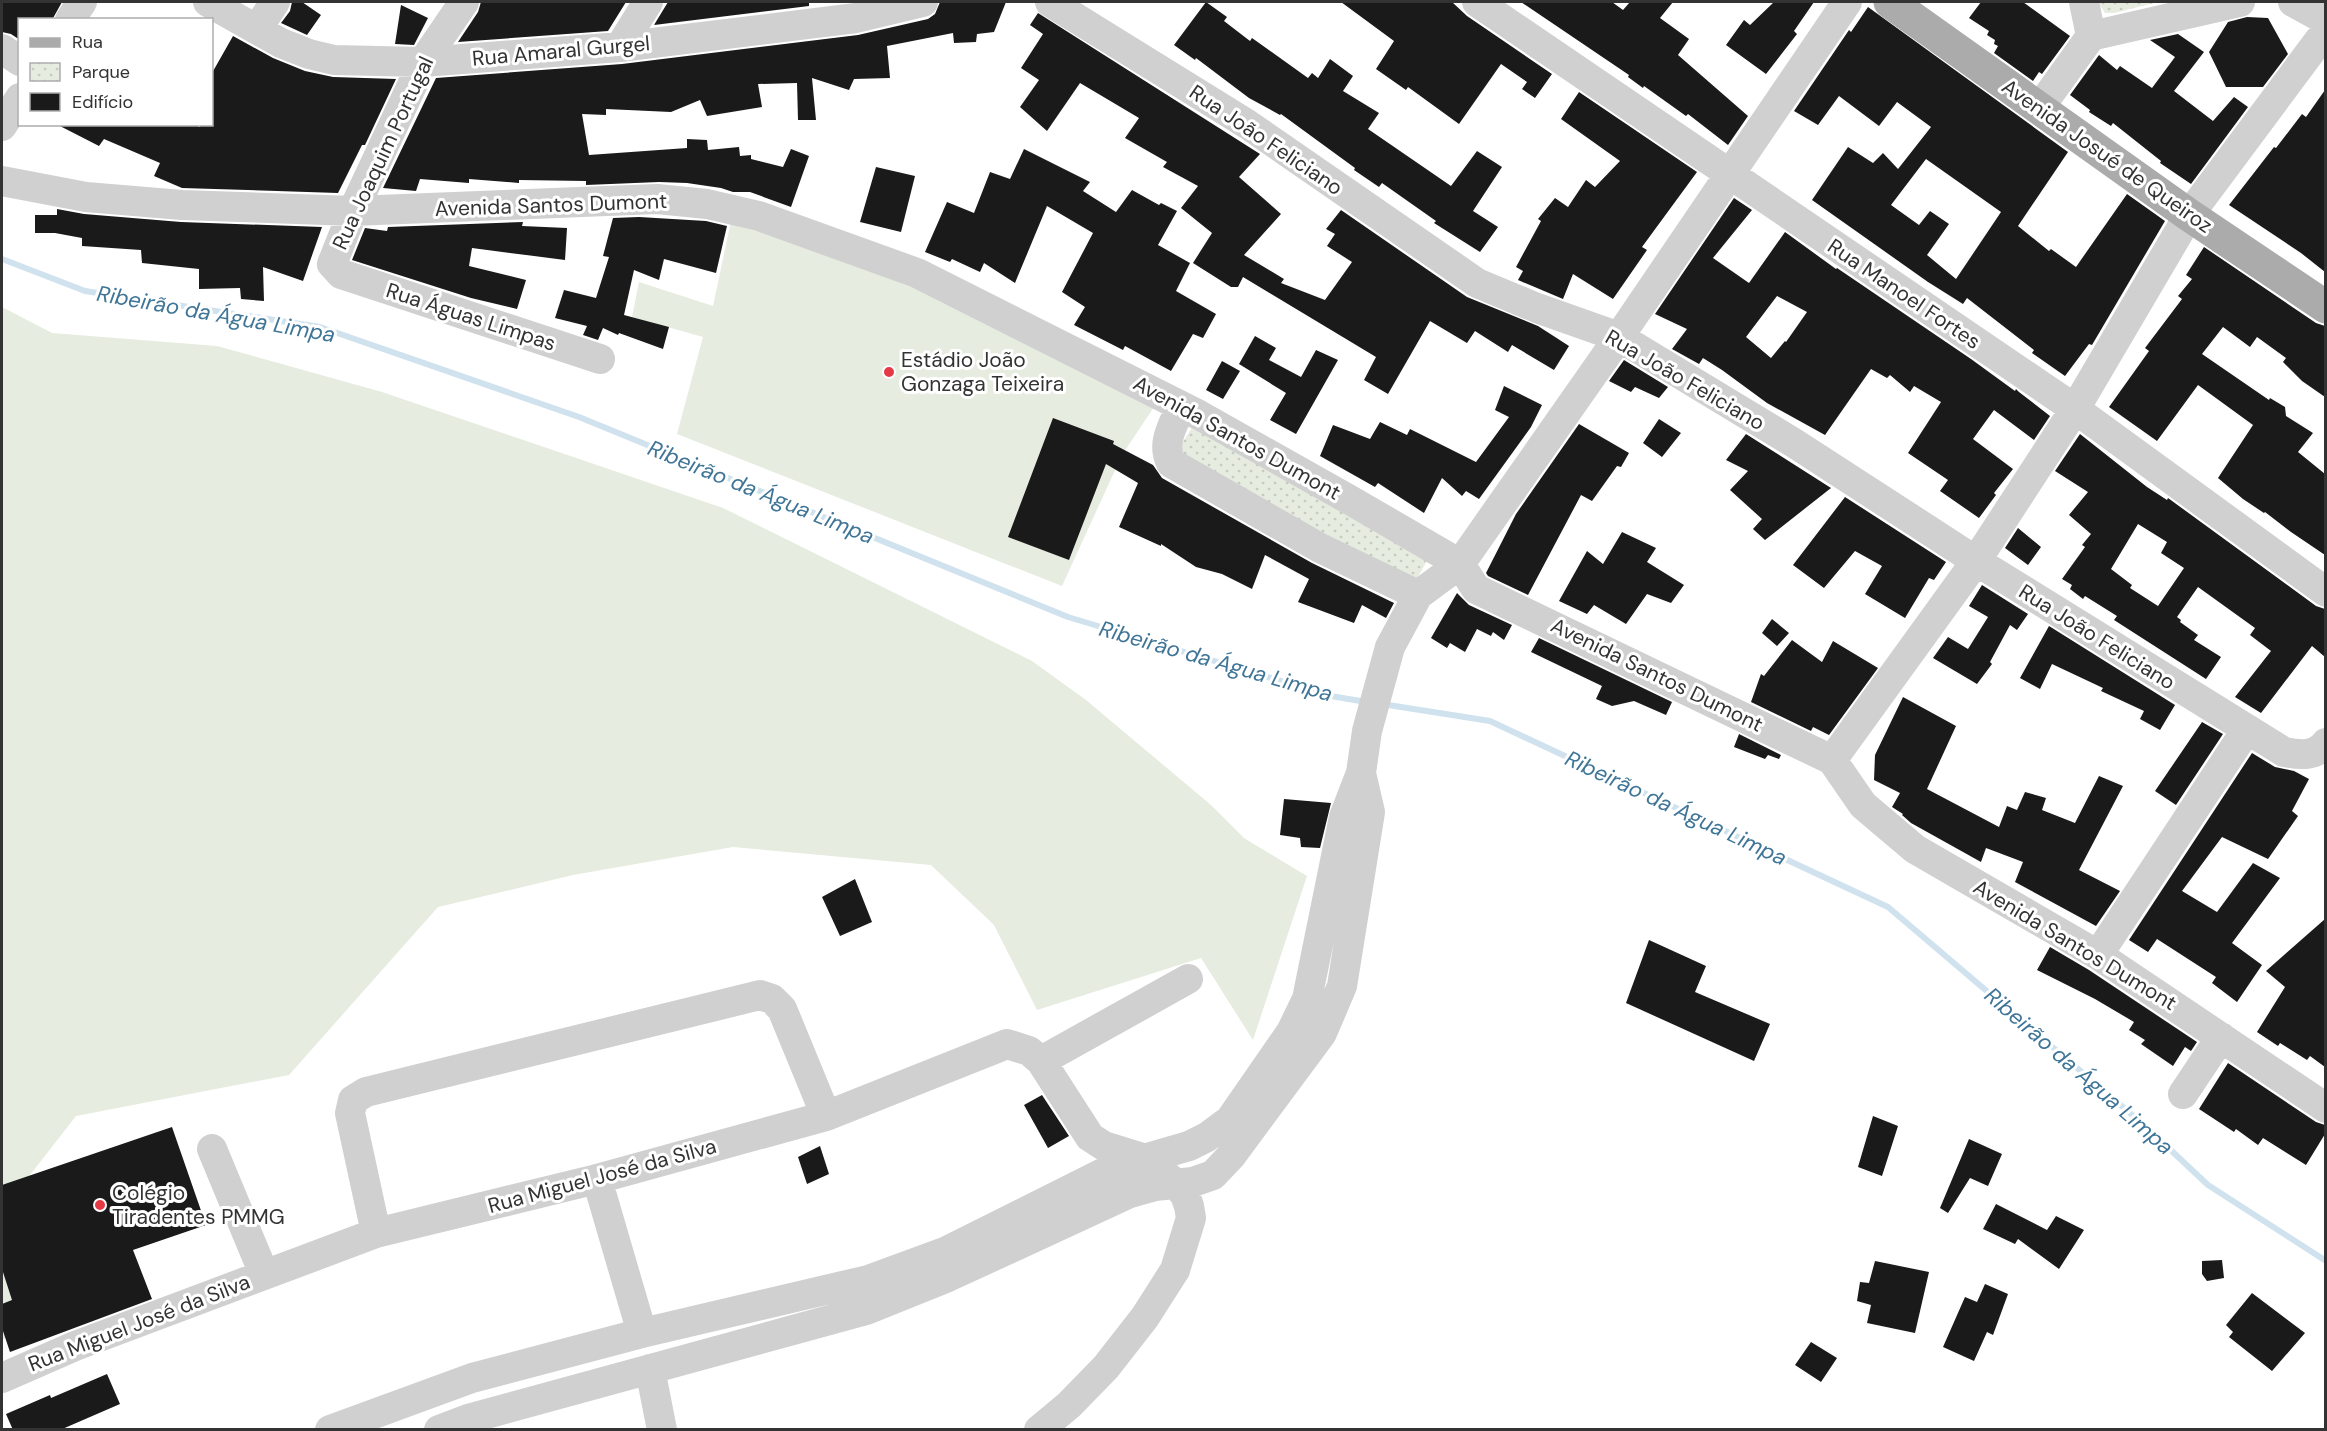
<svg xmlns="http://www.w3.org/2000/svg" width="2327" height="1431" font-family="'DM Sans',sans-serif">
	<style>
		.grass { fill: #e6ecdf }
		.park { fill: url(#park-dots) }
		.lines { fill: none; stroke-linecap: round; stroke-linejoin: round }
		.stream { stroke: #cfe2ee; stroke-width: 6 }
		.building { fill: #1a1a1a; fill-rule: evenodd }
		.minor { stroke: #d0d0d0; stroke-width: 30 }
		.major { stroke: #ababab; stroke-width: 33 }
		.poi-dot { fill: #e63946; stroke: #fff; stroke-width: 2 }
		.labels { text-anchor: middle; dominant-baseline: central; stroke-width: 6; stroke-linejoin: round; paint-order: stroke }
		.street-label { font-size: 21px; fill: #333; stroke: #fff }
		.poi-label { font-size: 21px; fill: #333; stroke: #fff; text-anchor: start }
		.water-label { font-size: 22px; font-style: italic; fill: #3f7597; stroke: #fff }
	</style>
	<defs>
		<pattern id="park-dots" width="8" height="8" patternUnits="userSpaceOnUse" patternTransform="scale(1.5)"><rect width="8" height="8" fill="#e6ecdf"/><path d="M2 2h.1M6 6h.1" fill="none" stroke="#c6cbc0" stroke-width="1.8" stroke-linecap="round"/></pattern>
	</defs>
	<rect width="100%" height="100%" fill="#fff"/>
	<path class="grass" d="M 731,221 L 915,286 L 1154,407 L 1122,455 L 1062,586 L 677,434 L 703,337 L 632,317 L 639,282 L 713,306 Z
		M 2,307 L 52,333 L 217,346 L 382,392 L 723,508 L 1032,661 L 1086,700 L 1211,805 L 1244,838 L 1307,876 L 1253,1040 L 1201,958 L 1037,1010 L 994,925 L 931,865 L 733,847 L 573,875 L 438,907 L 289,1075 L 76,1116 L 12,1198 L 44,1317 L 2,1340 Z"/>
	<path class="park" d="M 2098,2 L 2158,2 L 2114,13 L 2105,13 Z
		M 1195,423 L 1428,559 L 1414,584 L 1177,451 Z"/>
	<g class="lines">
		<path class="stream" d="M 2,259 L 85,291 L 320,327 L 579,417 L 1068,617 L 1331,696 L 1366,702
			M 1382,704 L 1490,721 L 1888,907 L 2144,1125 L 2208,1185 L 2326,1261"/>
	</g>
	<path class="building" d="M 2,2 L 62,2 L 52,20 L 20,20 L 20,40 L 11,34 L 2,32 Z
		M 292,2 L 302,2 L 321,15 L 307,35 L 281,23 L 290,11 Z
		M 481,2 L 626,2 L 608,31 L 458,42 L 478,12 Z
		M 668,2 L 809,2 L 809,6 L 654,25 Z
		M 940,2 L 1006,2 L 994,32 L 977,34 L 976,42 L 954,43 L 953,33 L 887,46 L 890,78 L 854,79 L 849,90 L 812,78 L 816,120 L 798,120 L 797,83 L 758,84 L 762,107 L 707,116 L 700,100 L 671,112 L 606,109 L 606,115 L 582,114 L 589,155 L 687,148 L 687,139 L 707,140 L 708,150 L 739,147 L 740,156 L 751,155 L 751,159 L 783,167 L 791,149 L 809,156 L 791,207 L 750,192 L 733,192 L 721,188 L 687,183 L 659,182 L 586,185 L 586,181 L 519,180 L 519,183 L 469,179 L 469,183 L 420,179 L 416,191 L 383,188 L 436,78 L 622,64 L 858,35 L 928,19 L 935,14 Z
		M 1206,2 L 1227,17 L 1224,21 L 1250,41 L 1252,38 L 1308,78 L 1312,73 L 1318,78 L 1330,59 L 1353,76 L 1343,91 L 1379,113 L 1368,129 L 1451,186 L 1477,151 L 1502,167 L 1473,211 L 1498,227 L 1480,252 L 1434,223 L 1436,221 L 1382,183 L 1379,187 L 1354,170 L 1355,168 L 1281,114 L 1280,115 L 1249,98 L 1196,58 L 1195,60 L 1174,45 Z
		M 1341,2 L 1452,2 L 1467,16 L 1552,74 L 1535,98 L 1522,89 L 1527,82 L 1501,64 L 1459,124 L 1408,87 L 1406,90 L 1376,69 L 1394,41 Z
		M 1521,2 L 1612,2 L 1623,10 L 1630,2 L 1673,2 L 1660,18 L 1689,39 L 1678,55 L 1748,116 L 1728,145 L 1688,114 L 1686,116 L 1644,86 L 1643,88 L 1628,77 L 1629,75 Z
		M 1774,2 L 1814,2 L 1794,31 L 1797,34 L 1766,74 L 1726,45 L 1744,20 L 1750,25 Z
		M 1981,2 L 2023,2 L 2070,36 L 2042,74 L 2039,72 L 2033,81 L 1994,53 L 1998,46 L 1994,44 L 1995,40 L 1987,35 L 1989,31 L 1969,18 Z
		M 401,5 L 428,18 L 414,45 L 395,44 Z
		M 1868,7 L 2068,152 L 2018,226 L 2049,251 L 2051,249 L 2076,267 L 2127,194 L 2165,221 L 2092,345 L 2089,344 L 2065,376 L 2032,353 L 2034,350 L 1967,298 L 1963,304 L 1928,282 L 1812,200 L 1848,147 L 1873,163 L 1883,153 L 1898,169 L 1931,127 L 1897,102 L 1879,126 L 1839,96 L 1818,125 L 1794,111 L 1849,30 L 1851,32 ZM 1926,159 L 2001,212 L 1956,279 L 1927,255 L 1949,224 L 1930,211 L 1919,225 L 1891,205 Z
		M 1038,13 L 1260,154 L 1239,177 L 1281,214 L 1244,255 L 1284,279 L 1281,283 L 1325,300 L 1352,262 L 1327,246 L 1335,234 L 1326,229 L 1341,210 L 1467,297 L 1538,326 L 1569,346 L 1554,370 L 1512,345 L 1508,352 L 1475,331 L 1467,343 L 1430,321 L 1388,394 L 1364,380 L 1376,357 L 1243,277 L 1238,287 L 1231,287 L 1193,263 L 1212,233 L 1181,208 L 1198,186 L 1163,167 L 1167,162 L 1125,138 L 1139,118 L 1080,83 L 1047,131 L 1020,107 L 1039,80 L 1021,68 L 1043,34 L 1030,25 Z
		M 2247,17 L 2268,18 L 2288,54 L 2263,87 L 2226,87 L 2209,52 L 2228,22 Z
		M 2178,34 L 2204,52 L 2174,91 L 2213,121 L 2234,97 L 2248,107 L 2191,184 L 2160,163 L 2161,161 L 2113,123 L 2111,126 L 2089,112 L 2090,110 L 2070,95 L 2099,55 L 2117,70 L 2120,66 L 2152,88 L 2175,57 L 2150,40 Z
		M 233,36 L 273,58 L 305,71 L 333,77 L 396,79 L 365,145 L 362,145 L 338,193 L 182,188 L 154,176 L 160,163 L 104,139 L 99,146 L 56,124 L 193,124 L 200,127 L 201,124 L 212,124 L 212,73 Z
		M 2325,90 L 2325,272 L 2301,253 L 2229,205 L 2274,147 L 2276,148 L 2302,114 L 2306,117 Z
		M 1579,92 L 1697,172 L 1642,247 L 1647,250 L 1613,299 L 1573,274 L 1563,299 L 1518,280 L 1523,271 L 1516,267 L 1541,221 L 1538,219 L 1555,198 L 1568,207 L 1586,180 L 1595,187 L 1620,161 L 1561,119 Z
		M 1024,149 L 1090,182 L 1083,191 L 1116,212 L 1132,190 L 1159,205 L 1161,203 L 1177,211 L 1158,245 L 1190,263 L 1176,291 L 1216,314 L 1203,338 L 1193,334 L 1171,371 L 1125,346 L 1123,350 L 1074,325 L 1085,307 L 1062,292 L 1093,233 L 1047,206 L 1015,283 L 984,263 L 980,272 L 952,259 L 950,262 L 925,252 L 947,202 L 974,213 L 990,172 L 1010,179 Z
		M 876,167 L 915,176 L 901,232 L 860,222 Z
		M 1734,198 L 1752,210 L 1713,258 L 1749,283 L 1785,232 L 1836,269 L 1837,268 L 1971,359 L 2015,391 L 2016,389 L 2019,392 L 2050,416 L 2034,440 L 1994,410 L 1973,439 L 2013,469 L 1994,493 L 1996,495 L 1979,518 L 1940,491 L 1948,480 L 1908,453 L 1941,402 L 1914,386 L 1910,392 L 1890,375 L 1887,378 L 1871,369 L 1825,435 L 1767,403 L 1722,370 L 1703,358 L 1699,364 L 1672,349 L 1687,329 L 1655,314 ZM 1777,296 L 1807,312 L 1786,342 L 1785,341 L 1771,358 L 1746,337 Z
		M 57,209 L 84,214 L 181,222 L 322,227 L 303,281 L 263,267 L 264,301 L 241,299 L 240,288 L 199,289 L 199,269 L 142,263 L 141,250 L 82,246 L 82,238 L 55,233 L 35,233 L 35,215 L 57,215 Z
		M 639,217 L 706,221 L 727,226 L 716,273 L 664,259 L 659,280 L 634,270 L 624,315 L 669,327 L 663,349 L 619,333 L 618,335 L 603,328 L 598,340 L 583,335 L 587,326 L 555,318 L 564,290 L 596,298 L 609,257 L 603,256 L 613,218 Z
		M 523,222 L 522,226 L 567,228 L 565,260 L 472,248 L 469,266 L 526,280 L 517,309 L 471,298 L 352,260 L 365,228 L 387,231 L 388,227 Z
		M 2204,247 L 2316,323 L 2325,326 L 2325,397 L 2302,381 L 2283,362 L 2286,358 L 2257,337 L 2250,347 L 2223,327 L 2202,354 L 2269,400 L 2270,398 L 2285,407 L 2286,416 L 2313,433 L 2298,452 L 2325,474 L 2325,555 L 2291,532 L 2265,512 L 2264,513 L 2243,499 L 2218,478 L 2253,425 L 2198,385 L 2157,441 L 2109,407 L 2149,351 L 2145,348 L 2182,299 L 2178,296 L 2192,279 L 2186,275 Z
		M 1255,336 L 1276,348 L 1269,360 L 1301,377 L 1316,350 L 1338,360 L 1296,434 L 1270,420 L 1286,393 L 1239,364 Z
		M 1624,360 L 1668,387 L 1659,398 L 1635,387 L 1631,392 L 1609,381 Z
		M 1222,361 L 1240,371 L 1223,399 L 1206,390 Z
		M 1504,386 L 1542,405 L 1531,427 L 1479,499 L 1466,491 L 1462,496 L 1442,478 L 1424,513 L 1378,483 L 1375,487 L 1320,456 L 1333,425 L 1370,439 L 1380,422 L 1407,435 L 1410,429 L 1476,462 L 1509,417 L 1495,410 Z
		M 1053,418 L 1114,441 L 1113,444 L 1153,465 L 1162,478 L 1312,563 L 1394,603 L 1386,618 L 1362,605 L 1354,623 L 1298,602 L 1309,579 L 1265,555 L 1252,589 L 1222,574 L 1196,567 L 1161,544 L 1161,546 L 1119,527 L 1138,483 L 1106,464 L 1069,560 L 1008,537 Z
		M 1659,419 L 1681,433 L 1662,457 L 1643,443 Z
		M 1579,424 L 1629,453 L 1621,467 L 1617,466 L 1592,501 L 1581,495 L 1528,595 L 1488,576 L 1486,573 L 1516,514 Z
		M 1746,434 L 1831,488 L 1765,540 L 1753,529 L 1762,519 L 1730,490 L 1748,471 L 1726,460 Z
		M 2080,434 L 2147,487 L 2167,500 L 2168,498 L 2316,606 L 2325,609 L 2325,657 L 2312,646 L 2261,713 L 2235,697 L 2271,651 L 2250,635 L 2255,628 L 2198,587 L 2177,617 L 2181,620 L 2180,622 L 2198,635 L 2194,640 L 2221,657 L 2206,679 L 2114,620 L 2117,616 L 2085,596 L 2083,599 L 2070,589 L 2072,585 L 2062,579 L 2085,547 L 2082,545 L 2091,534 L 2069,515 L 2088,492 L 2055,471 ZM 2138,524 L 2167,542 L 2161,553 L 2184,568 L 2158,606 L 2130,588 L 2132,585 L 2111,569 Z
		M 1845,497 L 1946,562 L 1934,580 L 1929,578 L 1905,618 L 1865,594 L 1882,566 L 1855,551 L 1824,588 L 1793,565 Z
		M 2018,528 L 2041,547 L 2028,565 L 2005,548 Z
		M 1622,532 L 1656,548 L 1647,562 L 1684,585 L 1671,603 L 1647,594 L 1626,624 L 1594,605 L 1587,614 L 1559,601 L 1587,551 L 1603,564 Z
		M 1982,585 L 2028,614 L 2017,630 L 2010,625 L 1990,662 L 1992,664 L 1977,684 L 1933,658 L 1948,637 L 1968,649 L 1988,617 L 1969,606 Z
		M 1457,593 L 1469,605 L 1512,625 L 1504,640 L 1493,632 L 1491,636 L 1477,629 L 1465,652 L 1450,643 L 1447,648 L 1431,638 Z
		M 1772,619 L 1789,633 L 1777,646 L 1762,633 Z
		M 2049,626 L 2175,705 L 2160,730 L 2140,719 L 2144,711 L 2101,691 L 2103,688 L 2052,664 L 2040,689 L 2020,678 Z
		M 1539,638 L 1672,702 L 1666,715 L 1634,701 L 1612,706 L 1596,699 L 1602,686 L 1531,652 Z
		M 1792,640 L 1822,662 L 1833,641 L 1878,668 L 1829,735 L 1813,727 L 1811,731 L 1751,702 L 1761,674 L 1764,676 Z
		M 1903,697 L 1956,726 L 1927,789 L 1999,827 L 2007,806 L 2017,810 L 2025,792 L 2046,798 L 2042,810 L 2075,823 L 2099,776 L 2123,786 L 2079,870 L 2120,891 L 2096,926 L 2015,882 L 2023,862 L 1986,848 L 1981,862 L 1911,823 L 1902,815 L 1903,814 L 1892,807 L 1900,793 L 1874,780 L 1875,755 Z
		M 2202,722 L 2223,734 L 2176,805 L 2155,791 Z
		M 1739,734 L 1781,755 L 1779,759 L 1768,755 L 1765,759 L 1734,747 Z
		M 2252,753 L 2275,767 L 2294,771 L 2309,779 L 2292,811 L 2298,816 L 2268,859 L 2222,837 L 2182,891 L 2217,912 L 2253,863 L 2280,878 L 2232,943 L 2262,965 L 2237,1002 L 2212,983 L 2216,977 L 2157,939 L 2148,952 L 2129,940 Z
		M 1284,799 L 1331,803 L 1320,848 L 1301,847 L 1300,838 L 1280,835 Z
		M 855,879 L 872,922 L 840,936 L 822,897 Z
		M 2325,919 L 2325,1067 L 2310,1056 L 2307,1060 L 2280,1043 L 2278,1046 L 2257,1032 L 2285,987 L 2266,971 Z
		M 1649,940 L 1706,966 L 1695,992 L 1770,1024 L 1754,1061 L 1626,1003 Z
		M 2050,947 L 2089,970 L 2197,1042 L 2191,1051 L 2185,1047 L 2173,1066 L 2141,1044 L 2145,1040 L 2129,1030 L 2134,1022 L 2095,999 L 2037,970 Z
		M 2228,1063 L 2316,1122 L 2325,1125 L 2325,1134 L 2306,1165 L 2263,1138 L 2258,1145 L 2236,1129 L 2234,1132 L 2199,1109 Z
		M 1042,1095 L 1069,1136 L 1048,1148 L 1024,1105 Z
		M 1873,1116 L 1898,1126 L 1882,1176 L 1858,1167 Z
		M 172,1127 L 206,1225 L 133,1250 L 152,1299 L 10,1352 L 2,1328 L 2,1304 L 12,1300 L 2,1269 L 2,1185 Z
		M 1969,1139 L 2002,1154 L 1988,1186 L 1970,1178 L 1948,1213 L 1940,1208 Z
		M 820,1146 L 829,1174 L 807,1184 L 798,1157 Z
		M 1996,1204 L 2047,1230 L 2056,1216 L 2084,1230 L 2059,1269 L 2018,1239 L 2015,1244 L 1983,1229 Z
		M 2222,1260 L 2224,1278 L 2207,1281 L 2202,1274 L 2202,1261 Z
		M 1875,1261 L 1929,1272 L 1915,1333 L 1867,1323 L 1871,1305 L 1857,1301 L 1860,1282 L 1869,1283 Z
		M 1985,1284 L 2008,1294 L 1993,1335 L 1987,1332 L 1974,1361 L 1943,1347 L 1965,1297 L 1977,1302 Z
		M 2252,1293 L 2305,1333 L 2272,1371 L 2229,1337 L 2233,1332 L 2226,1325 Z
		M 1811,1342 L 1837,1358 L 1821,1382 L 1795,1365 Z
		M 107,1374 L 120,1404 L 60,1430 L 13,1430 L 6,1414 L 50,1395 L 51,1398 Z"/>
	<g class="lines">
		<path class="minor" d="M 208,2 L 281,43 L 309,54 L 334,60 L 423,62 L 620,47 L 856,18 L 923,2
			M 464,2 L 423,62 L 353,211 L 332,264 L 341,274 L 600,359
			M 1050,2 L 1247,124 L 1477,283 L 1537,308 L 1619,337 L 1794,443 L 1976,561 L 2284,752 C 2300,755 2315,757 2326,743
			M 1477,2 L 2075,409 L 2326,592
			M 2084,2 L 2091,36
			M 2293,2 L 2326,20
			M 70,20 L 82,2
			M 257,29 L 275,2
			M 2091,36 L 2240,2
			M 620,47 L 648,2
			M 2,49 L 20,61
			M 2040,107 L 2091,36
			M 2,126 L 20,98
			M 2,181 L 86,197 L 182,205 L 353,211 L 657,199 L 707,204 L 759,216 L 917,273 L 1199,415 L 1350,500 L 1460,564 L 1476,589 L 1832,760 L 1863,805 L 1915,849 L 2098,955 L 2326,1108
			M 1181,406 C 1173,426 1161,443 1171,463 L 1320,548 L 1418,595
			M 1832,760 L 1976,561 L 2075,409 L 2189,215 L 2326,31
			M 2098,955 L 2247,729
			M 2183,1094 L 2221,1037
			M 212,1149 L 264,1274
			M 597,1179 L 642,1333
			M 376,1233 L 350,1113 L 353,1100 L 366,1092 L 760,995 L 772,999 L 782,1009 L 826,1116
			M 650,1369 L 662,1430
			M 2,1378 L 75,1346 L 376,1233 L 597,1179 L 826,1116 L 1007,1044 L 1029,1051 L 1041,1061 L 1188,979
			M 330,1430 L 472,1378 L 642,1333 L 868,1280 L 947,1251 L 1113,1168 L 1189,1146 L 1207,1137 L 1230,1120 L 1291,1032 L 1307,999 L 1344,817 L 1361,773 L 1367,731 L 1390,647 L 1418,595 L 1460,564 L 1619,337 L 1847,2
			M 439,1430 L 468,1419 L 866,1310 L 948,1277 L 1130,1193 L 1155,1186 L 1193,1182 L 1213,1175 L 1231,1156 L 1322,1033 L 1342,986 L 1370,812 L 1361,773
			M 1039,1430 L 1069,1405 L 1106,1367 L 1145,1317 L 1175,1270 L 1191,1218 L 1189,1206 L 1185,1195 L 1175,1183 L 1146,1159 L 1104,1146 L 1090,1137 L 1041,1061"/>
		<path class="major" d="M 1890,2 L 2189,215 L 2326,307"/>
	</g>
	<g class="poi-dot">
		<circle cx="889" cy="372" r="6"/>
		<circle cx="100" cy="1205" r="6"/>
	</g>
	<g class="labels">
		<g class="street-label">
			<text transform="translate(561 51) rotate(-5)">Rua Amaral Gurgel</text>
			<text transform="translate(1266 140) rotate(34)">Rua João Feliciano</text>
			<text transform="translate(383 153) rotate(-65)">Rua Joaquim Portugal</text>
			<text transform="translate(2107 156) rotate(35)">Avenida Josué de Queiroz</text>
			<text transform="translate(551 205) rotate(-2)">Avenida Santos Dumont</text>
			<text transform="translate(1904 294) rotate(34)">Rua Manoel Fortes</text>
			<text transform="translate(471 317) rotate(18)">Rua Águas Limpas</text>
			<text transform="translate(1685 380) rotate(30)">Rua João Feliciano</text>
			<text transform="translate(1237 438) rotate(29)">Avenida Santos Dumont</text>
			<text transform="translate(2097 637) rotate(32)">Rua João Feliciano</text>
			<text transform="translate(1657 675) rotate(26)">Avenida Santos Dumont</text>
			<text transform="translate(2075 945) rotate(31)">Avenida Santos Dumont</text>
			<text transform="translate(602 1176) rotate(-15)">Rua Miguel José da Silva</text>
			<text transform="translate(139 1323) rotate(-21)">Rua Miguel José da Silva</text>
		</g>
		<g class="poi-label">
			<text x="901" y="360">Estádio João<tspan x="901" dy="24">Gonzaga Teixeira</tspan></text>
			<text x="112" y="1193">Colégio<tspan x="112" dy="24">Tiradentes PMMG</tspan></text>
		</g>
		<g class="water-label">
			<text transform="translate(216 314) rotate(10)">Ribeirão da Água Limpa</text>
			<text transform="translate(761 492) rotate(22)">Ribeirão da Água Limpa</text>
			<text transform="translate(1216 661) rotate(16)">Ribeirão da Água Limpa</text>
			<text transform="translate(1676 808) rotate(25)">Ribeirão da Água Limpa</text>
			<text transform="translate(2079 1071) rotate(41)">Ribeirão da Água Limpa</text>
		</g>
	</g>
	<rect width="2327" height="1431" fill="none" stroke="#333333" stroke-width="6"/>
	<rect x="18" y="18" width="195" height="108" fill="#ffffff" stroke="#adadad" stroke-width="1.5"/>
	<rect x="30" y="38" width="30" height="9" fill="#ababab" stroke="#adadad" stroke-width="1.5"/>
	<text x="72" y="48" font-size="18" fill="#333333">Rua</text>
	<rect x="30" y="63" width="30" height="18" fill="url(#park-dots)" stroke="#adadad" stroke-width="1.5"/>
	<text x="72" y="78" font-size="18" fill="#333333">Parque</text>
	<rect x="30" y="93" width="30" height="18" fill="#1a1a1a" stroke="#adadad" stroke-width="1.5"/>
	<text x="72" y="108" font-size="18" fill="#333333">Edifício</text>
</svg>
